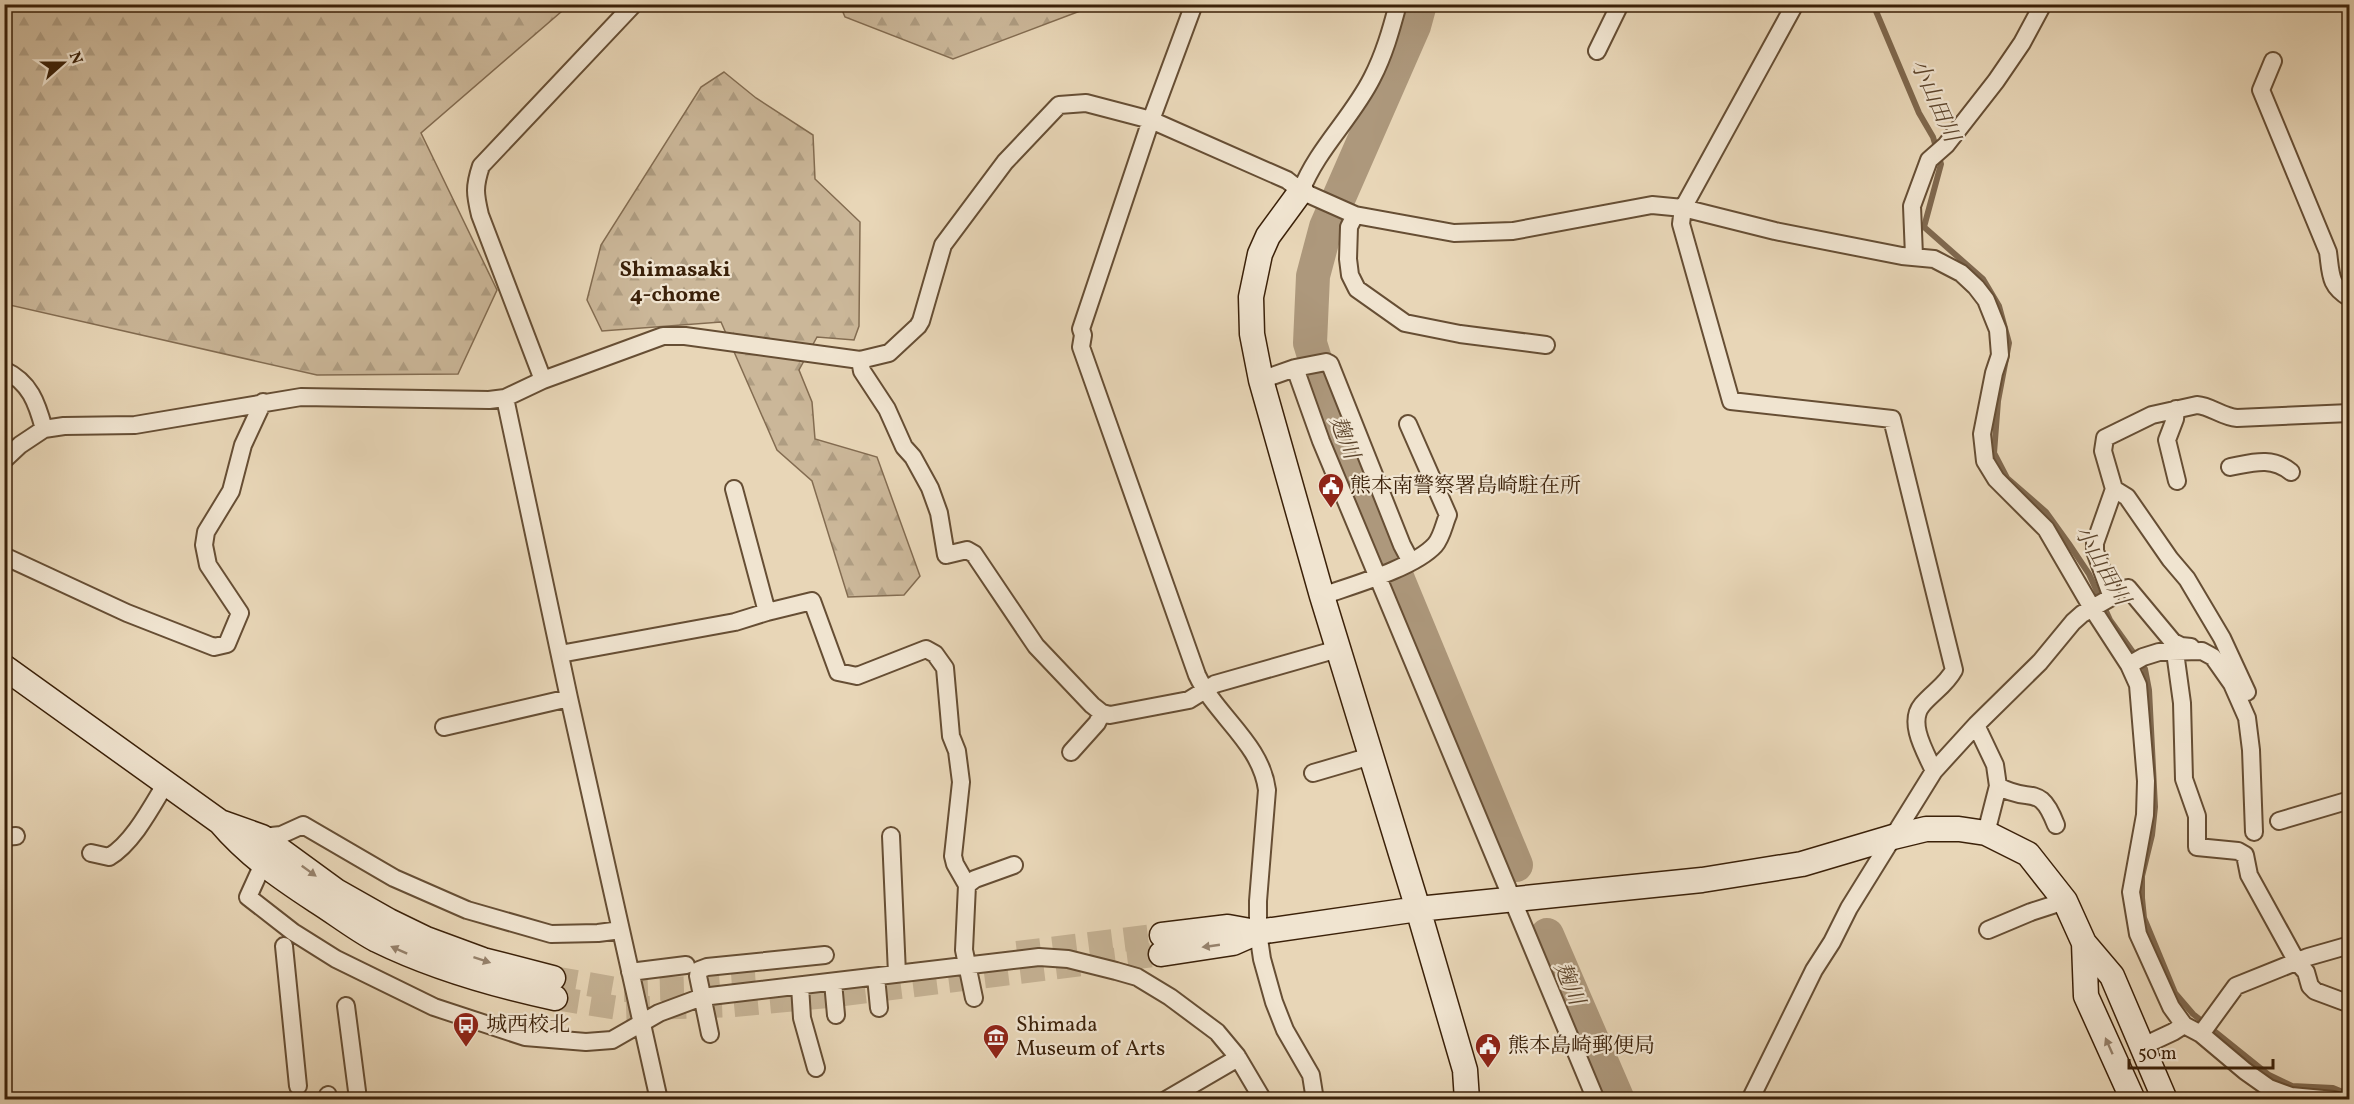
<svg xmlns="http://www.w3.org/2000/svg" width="2354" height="1104" font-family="Vollkorn,'Noto Serif JP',serif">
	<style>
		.forest { fill: url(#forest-firs); stroke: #836c51; stroke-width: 1.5 }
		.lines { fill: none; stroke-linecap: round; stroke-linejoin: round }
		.stream { stroke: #7f684e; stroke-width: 6 }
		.river { stroke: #ad987c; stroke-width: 34 }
		.secondary-tunnel { stroke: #c5b294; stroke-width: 24; stroke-dasharray: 24 12; stroke-linecap: butt }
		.street-casing { stroke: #664e34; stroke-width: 20 }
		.secondary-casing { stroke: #3b2109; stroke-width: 27 }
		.street { stroke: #f0e4d0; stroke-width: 16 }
		.secondary { stroke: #f0e4d0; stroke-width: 24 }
		.oneway { fill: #96826c }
		.labels { text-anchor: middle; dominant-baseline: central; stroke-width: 4.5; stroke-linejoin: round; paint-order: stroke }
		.poi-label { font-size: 21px; fill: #3b2109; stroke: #f0e4d0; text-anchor: start }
		.water-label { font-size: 22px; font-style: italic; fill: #5d452c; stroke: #f0e4d0 }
		.neighbourhood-label { font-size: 22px; font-weight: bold; fill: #3b2109; stroke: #f0e4d0 }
	</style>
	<defs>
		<pattern id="forest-firs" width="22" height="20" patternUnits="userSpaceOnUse" patternTransform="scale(1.5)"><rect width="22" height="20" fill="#cbb799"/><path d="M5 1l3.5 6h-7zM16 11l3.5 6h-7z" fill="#af9d82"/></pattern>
	</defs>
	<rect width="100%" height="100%" fill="#e8d6b7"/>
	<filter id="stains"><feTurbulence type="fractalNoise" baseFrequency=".00333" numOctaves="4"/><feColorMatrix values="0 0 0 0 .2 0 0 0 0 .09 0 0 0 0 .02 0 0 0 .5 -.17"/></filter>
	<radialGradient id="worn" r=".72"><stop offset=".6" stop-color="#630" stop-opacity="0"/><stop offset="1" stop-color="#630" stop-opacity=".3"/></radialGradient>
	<path class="forest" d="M 5,4 L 569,5 L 421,133 L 497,290 L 458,374 L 317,375 L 5,304 Z
		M 840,5 L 840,4 L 1096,5 L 953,59 L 845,17 Z
		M 724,72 L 756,98 L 813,135 L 815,179 L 860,222 L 859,326 L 854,340 L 817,337 L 799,370 L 812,402 L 815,439 L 877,457 L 920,576 L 904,595 L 848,597 L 812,481 L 777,450 L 721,322 L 602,331 L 587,300 L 601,245 L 701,87 Z"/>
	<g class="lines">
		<path class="stream" d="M 1873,4 L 1919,113 L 1933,137 L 1941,164 L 1924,227 L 1983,279 L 1999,306 L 2009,343 L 1998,401 L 1994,453 L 2007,478 L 2046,512 L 2069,544 L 2089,574 L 2110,620 L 2145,669 L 2149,690 L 2155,807 L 2152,835 L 2142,876 L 2142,898 L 2144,918 L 2175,993 L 2193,1014 L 2269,1075 L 2292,1086 L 2333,1088 L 2350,1095"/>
		<path class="river" d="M 1420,4 L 1414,26 L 1326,227 L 1313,276 L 1310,343 L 1328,401 L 1399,582 L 1516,865
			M 1547,935 L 1618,1100"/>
		<path class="secondary-tunnel" d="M 1017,953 L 1162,935
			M 553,978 L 622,990 L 690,988 L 759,983
			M 555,998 L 624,1009 L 734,1005 L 828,996 L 1161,954"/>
		<g class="street-casing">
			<path id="street" d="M 1194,4 L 1151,120 L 1081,329 L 1083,335 L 1081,347 L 1197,675 C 1216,716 1261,743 1267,790 L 1258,901 L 1258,932 L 1262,959 L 1274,1002 L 1285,1030 L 1311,1075 L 1315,1100
				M 1795,4 L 1683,208 L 1681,224 L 1731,401 L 1892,419 L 1954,670 C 1946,685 1933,692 1922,705 C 1907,723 1926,753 1934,771
				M 1597,51 L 1620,4
				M 2273,61 L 2261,90 L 2328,252 C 2331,274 2329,286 2350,298
				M 1301,191 C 1317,149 1352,118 1372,78 C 1384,55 1391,30 1398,4
				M 1355,215 L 1349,227 L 1348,259 L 1350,275 L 1357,289 L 1405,323 L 1460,334 L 1546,345
				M 1914,256 L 1912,206 L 1929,160 L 1946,145 L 1996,81 L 2022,43 L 2043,4
				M 860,360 L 862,371 L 887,409 L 904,447 L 913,457 L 930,488 L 939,513 L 946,555 L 967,550 L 974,554 L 1036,646 L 1092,705 L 1102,713 L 1110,715 L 1189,700 L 1215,684 L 1338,649
				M 1295,368 L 1326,362 L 1330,364 L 1402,545 L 1411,562
				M 4,370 C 30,382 37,403 44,429
				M 543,380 L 480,215 C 475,194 474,187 481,166 L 634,4
				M 1261,380 L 1295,368 L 1321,441 L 1596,1100
				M 505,398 L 569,698 L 659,1100
				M 2176,409 L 2175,419 L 2167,440 L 2177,481
				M 4,460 L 20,445 L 44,429 L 64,426 L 135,425 L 301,397 L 489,400 L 505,398 L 543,380 L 663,336 L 685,336 L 860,360 L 889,353 L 918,326 L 921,321 L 943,245 L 1005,162 L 1059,105 L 1086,103 L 1151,120 L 1287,180 L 1301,191 L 1355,215 L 1454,233 L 1513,231 L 1652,205 L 1683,208 L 1775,231 L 1902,256 L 1934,259 L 1961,273 L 1976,287 L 1986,300 L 1998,330 L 2000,355 L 1994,373 L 1982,434 L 1985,461 L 1996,479 L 2046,529 L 2092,608 L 2129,665 L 2138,685 L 2146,781 L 2145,815 L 2131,892 L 2138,934 L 2171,1007 L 2184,1025 L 2201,1034 L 2245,1071 L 2269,1088 L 2291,1096 L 2334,1100
				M 2230,467 C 2252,463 2271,456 2291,472
				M 2114,489 L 2127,497 L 2170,559 L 2187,579 L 2222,638 L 2247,692
				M 4,556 L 127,613 L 214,647 L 227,644 L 240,613 L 208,565 L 204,545 L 206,532 L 231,491 L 243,445 L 263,402
				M 2128,588 L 2173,642 L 2181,646 L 2191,647
				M 1322,596 C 1353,585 1414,568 1435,545 C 1442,537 1444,524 1448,515 L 1408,424
				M 767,612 L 812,601 L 838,672 L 857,676 L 926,649 L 935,654 L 945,668 L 951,736 L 957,751 L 961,782 L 953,856 L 955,864 L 967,885 L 964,950 L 974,998
				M 2175,652 L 2182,703 L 2184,779 L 2197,816 L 2197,847 L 2238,851 L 2245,855 L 2249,875 L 2297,962 L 2306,972 L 2310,986 L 2315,991 L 2350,1004
				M 560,654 L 735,622 L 767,612 L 734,489
				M 2129,665 L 2143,657 L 2159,652 L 2202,651 L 2213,657 L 2232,684 L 2247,718 L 2251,750 L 2254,832
				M 1976,725 L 1995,765 L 1998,786 L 1986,833
				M 444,727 L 569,698
				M 1071,752 L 1097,723 L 1102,713
				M 1313,773 L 1371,756
				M 1998,786 C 2031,805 2039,781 2056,825
				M 2279,821 L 2350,800
				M 891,836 L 897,974
				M 4,837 L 16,836
				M 262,837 L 281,835 L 303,825 L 394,878 L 467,910 L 551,934 L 598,933 L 621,930
				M 91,853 L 109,857 C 133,843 152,806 166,783
				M 263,864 L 248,897 L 293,932 L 336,959 L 434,1007 L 525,1037 L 586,1042 L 612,1040 L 659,1013 L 702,997 L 1039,957 L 1068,959 L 1116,971 L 1137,977 L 1170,997 L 1217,1032 L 1237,1056 L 1263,1100
				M 967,885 L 975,879 L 1014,865
				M 1988,930 L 2031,912 L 2065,901
				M 284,946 L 298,1086
				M 630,972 L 686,965
				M 876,977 L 879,1008
				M 833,982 L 836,1015
				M 800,986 L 802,1018 L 816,1068
				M 346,1006 L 357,1091
				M 710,1034 L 698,976 L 699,970 L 707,967 L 825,955
				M 2201,1034 L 2236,986 L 2308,957 L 2350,945
				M 2141,1047 L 2173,1032 L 2184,1025
				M 328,1095 L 329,1100
				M 1166,1100 L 1231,1062 L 1237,1056
				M 1750,1100 L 1814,970 L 1832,942 L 1849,908 L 1934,771 L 1976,725 L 2040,662 L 2073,622 L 2082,614 L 2110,598 L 2110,592 L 2095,551 L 2095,543 L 2114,489 L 2103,451 L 2105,438 L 2152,415 L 2197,405 C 2211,406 2222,417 2237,418 L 2350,413"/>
		</g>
		<g class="secondary-casing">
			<path id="secondary" d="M 1301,191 L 1268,236 L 1260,254 L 1251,297 L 1252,334 L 1261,380 L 1322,596 L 1418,909 L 1465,1070 L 1467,1100
				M 4,667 L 220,822 C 248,855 280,877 315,900 C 336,913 356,929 377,940 C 434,968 494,985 555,998
				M 220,822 L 262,837 L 336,891 L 389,921 L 426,939 L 483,960 L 553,978
				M 1162,935 L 1228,927 L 1250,931
				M 2084,943 L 2086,996 L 2133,1100
				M 1161,954 L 1233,943 L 1258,932 L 1418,909 L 1702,880 L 1802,864 L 1893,837 L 1926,829 L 1959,829 L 1986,833 L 2028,854 L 2065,901 L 2084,943 L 2112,976 L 2165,1100"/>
		</g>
		<use href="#street" class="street"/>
		<use href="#secondary" class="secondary"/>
	</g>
	<defs><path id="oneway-solid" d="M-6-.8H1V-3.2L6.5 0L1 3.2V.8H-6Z" transform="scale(1.5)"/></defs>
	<g class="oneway">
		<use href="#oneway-solid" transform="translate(309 871) rotate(36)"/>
		<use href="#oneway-solid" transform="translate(1211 946) rotate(172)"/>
		<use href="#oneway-solid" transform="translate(399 950) rotate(-156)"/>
		<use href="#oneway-solid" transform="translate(482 960) rotate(18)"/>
		<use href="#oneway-solid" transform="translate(2109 1046) rotate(-114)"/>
	</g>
	<defs>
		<g id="civic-pin" transform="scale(1.35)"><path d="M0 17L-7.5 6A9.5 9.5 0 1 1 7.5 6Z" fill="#8f2418" stroke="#f0e4d0"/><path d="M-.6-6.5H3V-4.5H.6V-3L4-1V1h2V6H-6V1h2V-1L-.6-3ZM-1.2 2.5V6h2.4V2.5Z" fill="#fff"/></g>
		<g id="bus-pin" transform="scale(1.35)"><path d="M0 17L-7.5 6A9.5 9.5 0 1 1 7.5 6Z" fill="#8f2418" stroke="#f0e4d0"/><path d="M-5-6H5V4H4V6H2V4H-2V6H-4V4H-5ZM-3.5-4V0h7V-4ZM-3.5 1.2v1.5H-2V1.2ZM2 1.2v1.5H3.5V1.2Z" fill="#fff"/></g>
		<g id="museum-pin" transform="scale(1.35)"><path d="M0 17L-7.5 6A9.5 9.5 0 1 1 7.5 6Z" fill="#8f2418" stroke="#f0e4d0"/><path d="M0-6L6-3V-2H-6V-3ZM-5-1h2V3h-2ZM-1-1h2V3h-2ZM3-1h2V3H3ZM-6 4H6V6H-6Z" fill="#fff"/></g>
	</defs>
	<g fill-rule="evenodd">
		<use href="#civic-pin" x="1331" y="486"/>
		<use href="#bus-pin" x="466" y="1025"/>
		<use href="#museum-pin" x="996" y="1037"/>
		<use href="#civic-pin" x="1488" y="1046"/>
	</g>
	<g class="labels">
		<g class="poi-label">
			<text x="1350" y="486">熊本南警察署島崎駐在所</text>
			<text x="486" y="1025">城西校北</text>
			<text x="1016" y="1025">Shimada<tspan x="1016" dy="24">Museum of Arts</tspan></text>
			<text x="1508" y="1046">熊本島崎郵便局</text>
		</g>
		<g class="water-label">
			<text transform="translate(1934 101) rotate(66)">小山田川</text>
			<text transform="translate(1343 438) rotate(68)">麹川</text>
			<text transform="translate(2101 566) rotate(60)">小山田川</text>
			<text transform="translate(1568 984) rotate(67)">麹川</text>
		</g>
		<g class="neighbourhood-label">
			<text x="675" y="270">Shimasaki<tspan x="675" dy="25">4-chome</tspan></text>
		</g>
	</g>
	<rect width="2354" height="1104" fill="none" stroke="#e8d6b7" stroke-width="24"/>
	<rect x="6" y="6" width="2342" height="1092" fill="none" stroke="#3b2109" stroke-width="3"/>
	<rect x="12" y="12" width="2330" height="1080" fill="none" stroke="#3b2109" stroke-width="1.5"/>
	<g transform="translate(63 63) rotate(69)" stroke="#f0e4d0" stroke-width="4.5" paint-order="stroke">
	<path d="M0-4.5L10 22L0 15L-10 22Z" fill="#3b2109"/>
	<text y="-9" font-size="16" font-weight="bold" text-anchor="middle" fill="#3b2109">N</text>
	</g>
	<path d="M2129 1059v9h144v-9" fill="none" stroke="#3b2109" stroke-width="3"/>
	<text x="2138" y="1059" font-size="18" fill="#3b2109" stroke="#f0e4d0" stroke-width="4.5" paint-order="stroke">50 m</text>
	<rect width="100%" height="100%" filter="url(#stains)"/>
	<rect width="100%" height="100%" fill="url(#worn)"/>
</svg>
